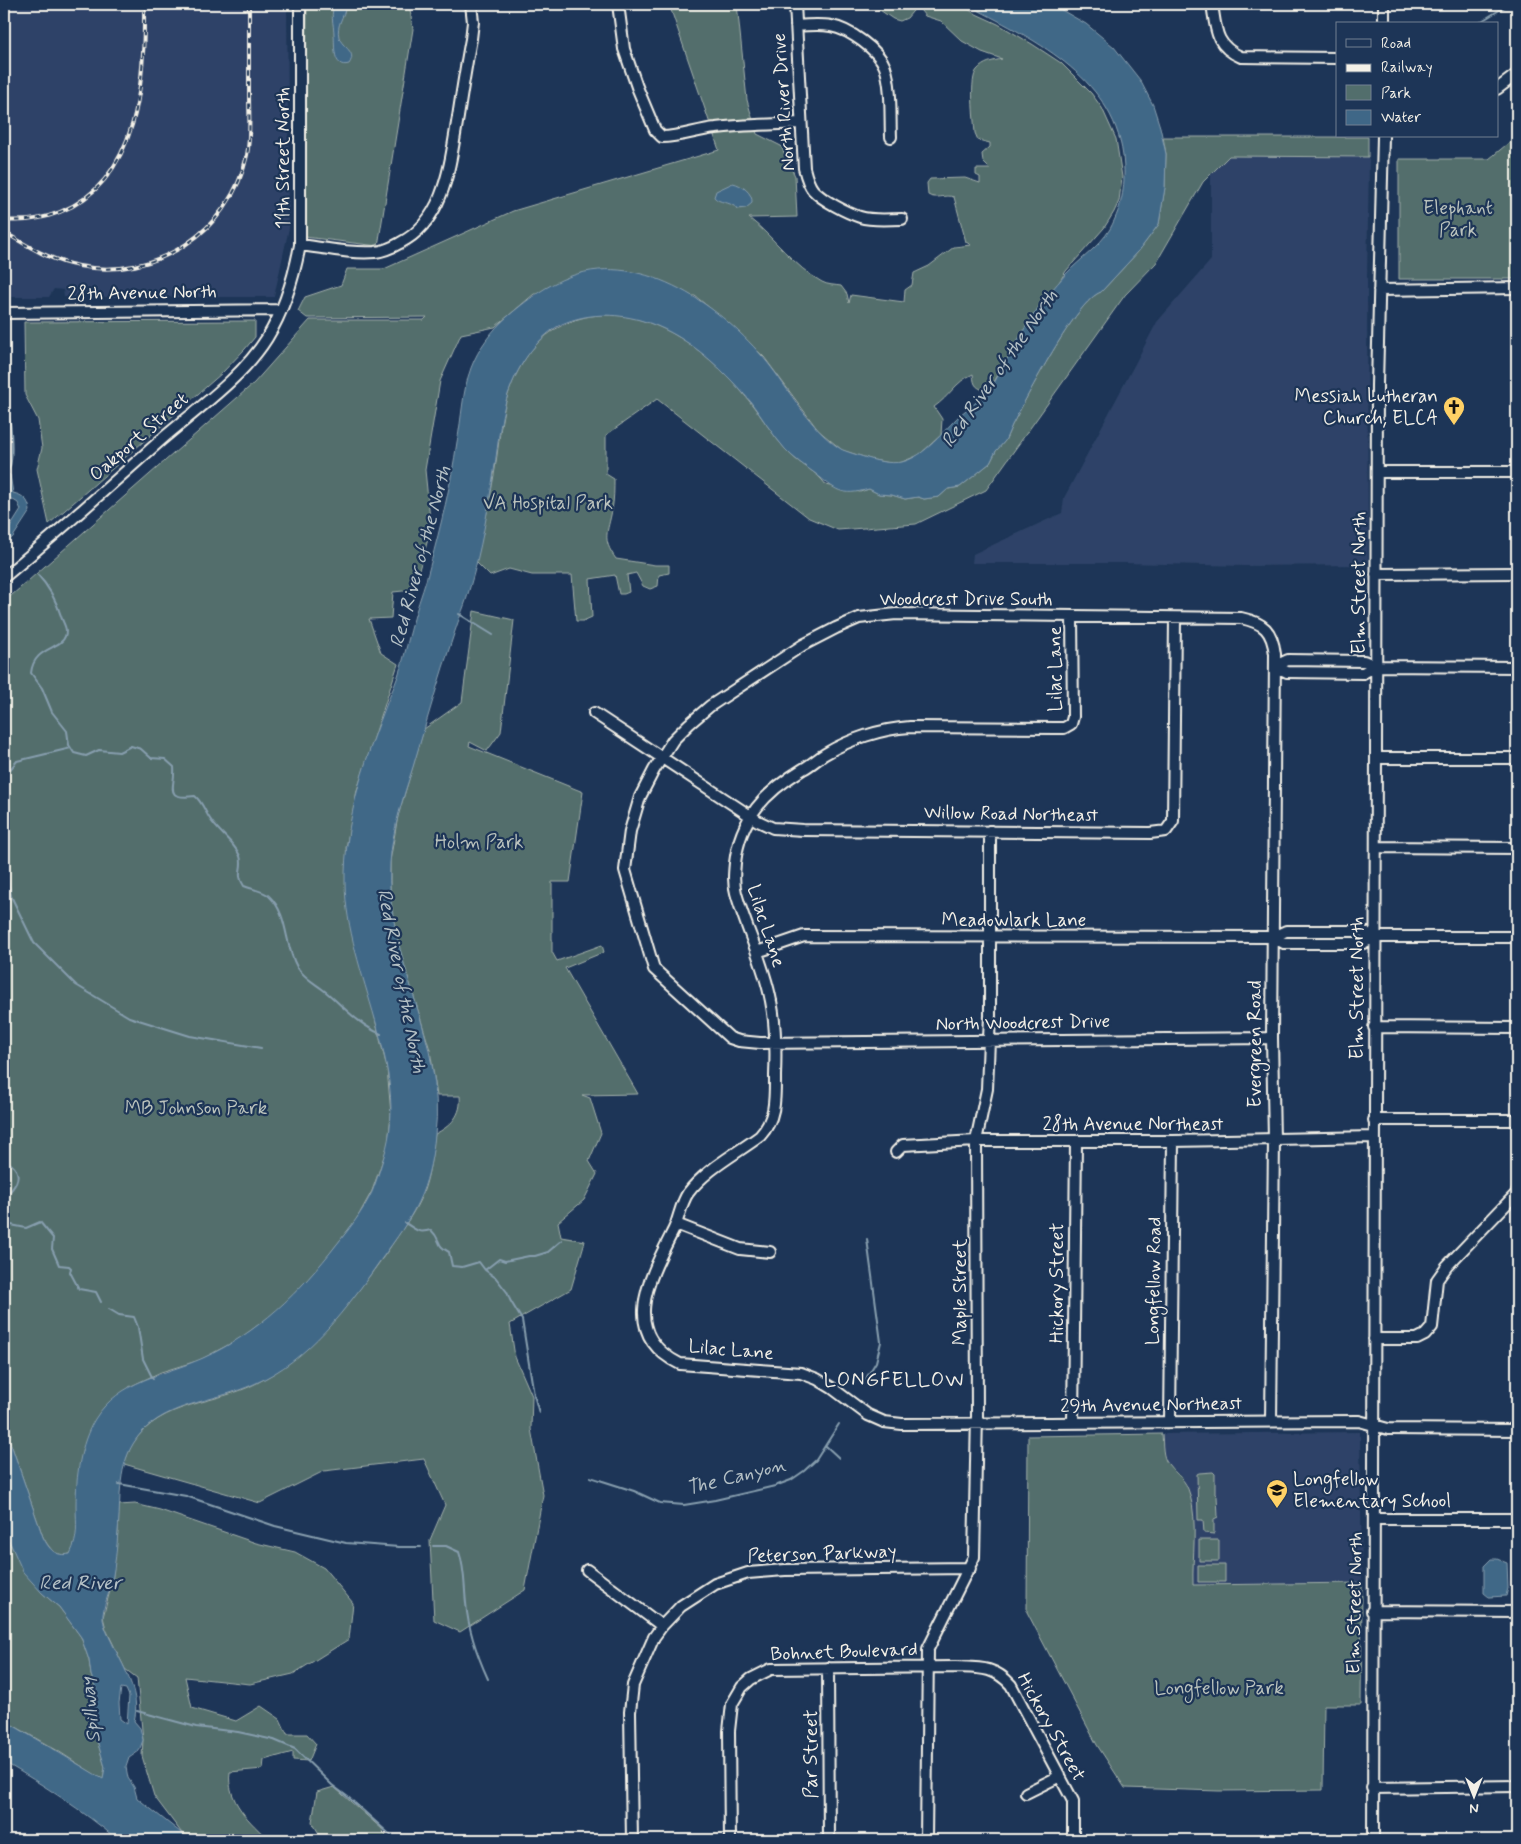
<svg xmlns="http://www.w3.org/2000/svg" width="1521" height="1844" font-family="Mynerve,sans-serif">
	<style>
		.built { fill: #2e4367 }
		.green { fill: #526e6c; stroke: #a3b0aa }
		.water { fill: #3f6787; stroke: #879eae; fill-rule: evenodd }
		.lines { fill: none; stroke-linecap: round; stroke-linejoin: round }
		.stream { stroke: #879eae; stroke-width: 2 }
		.minor-casing { stroke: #f4f1e8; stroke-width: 14 }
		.minor { stroke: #1d3557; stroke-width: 10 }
		.rail-casing { stroke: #f4f1e8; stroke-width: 4 }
		.rail { stroke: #1d3557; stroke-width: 2; stroke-dasharray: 5.5; stroke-linecap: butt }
		.labels { text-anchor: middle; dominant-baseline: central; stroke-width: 4.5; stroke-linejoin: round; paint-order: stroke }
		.street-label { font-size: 19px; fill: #f4f1e8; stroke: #1d3557 }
		.park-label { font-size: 19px; fill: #bbc3bd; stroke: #1d3557 }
		.poi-label { font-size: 19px; fill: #f4f1e8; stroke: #1d3557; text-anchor: end }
		.water-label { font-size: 20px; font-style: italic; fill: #b5c1c6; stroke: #1d3557 }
		.neighbourhood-label { font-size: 20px; letter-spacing: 1px; fill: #f4f1e8; stroke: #1d3557 }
	</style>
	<rect width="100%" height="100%" fill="#1d3557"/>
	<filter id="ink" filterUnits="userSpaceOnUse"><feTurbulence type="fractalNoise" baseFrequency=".02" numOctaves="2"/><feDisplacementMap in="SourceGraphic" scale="10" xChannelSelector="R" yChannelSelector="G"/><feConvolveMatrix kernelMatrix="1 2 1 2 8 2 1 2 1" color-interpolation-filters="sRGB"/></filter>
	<g filter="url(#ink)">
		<path class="built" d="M 4,4 L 287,4 L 289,228 L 274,297 L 64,297 L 63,290 L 54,289 L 49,297 L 4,297 Z
			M 1211,156 L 1368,157 L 1369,160 L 1367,278 L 1368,565 L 1244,566 L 1125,563 L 972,563 L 973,554 L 1062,513 L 1064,498 L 1157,322 L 1211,260 Z
			M 1360,1432 L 1362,1583 L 1193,1585 L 1193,1518 L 1191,1499 L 1182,1477 L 1167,1463 L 1163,1451 L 1162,1434 Z"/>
		<path class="green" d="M 307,4 L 409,4 L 413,29 L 378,246 L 305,237 Z
			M 669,4 L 737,4 L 747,100 L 757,134 L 781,146 L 795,176 L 797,217 L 749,218 C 774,237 794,267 822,282 C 827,285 835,285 841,286 L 847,294 L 849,303 L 851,295 L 904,302 L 905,290 L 912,285 L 914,273 L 929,266 L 954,247 L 971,245 L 966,242 L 954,197 C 945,194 936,200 928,195 L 927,183 L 930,179 L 965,178 L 980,183 L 980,177 L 976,175 L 976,169 L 990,169 L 983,162 L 982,154 L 990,147 L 990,143 L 978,140 L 975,133 C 974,119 969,79 977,70 C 984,62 993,61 1002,59 L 982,52 L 962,41 L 941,21 L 925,16 L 917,6 L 907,18 L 900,21 L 893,19 L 871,4 L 960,4 L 974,13 L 998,24 L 1032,44 L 1061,63 L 1091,93 L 1102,108 L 1116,139 L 1122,177 L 1119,201 L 1114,212 L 1104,228 L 1066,271 L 1058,284 L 1034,314 L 988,392 C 976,387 974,387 973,374 C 955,382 950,396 934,407 L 942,419 L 941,435 L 919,455 L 897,464 L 873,460 L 842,450 L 818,430 L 764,357 L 726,321 L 695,296 L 534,294 L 495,327 L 461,334 L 440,381 L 425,470 L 431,529 L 413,590 L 393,592 L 391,618 L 369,619 L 381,653 L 398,664 L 357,790 L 346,848 L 376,1023 L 387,1068 L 391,1114 L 388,1145 L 372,1191 L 356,1220 L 321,1265 L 282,1307 L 241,1338 L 200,1360 L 161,1372 L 129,1387 L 77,1536 L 75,1547 L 70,1554 C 55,1557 50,1549 43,1537 L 12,1447 L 4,1429 L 4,602 L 254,383 L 310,320 L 424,320 L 427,317 L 307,318 L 298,311 L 305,297 L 341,285 L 347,269 L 384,269 L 513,211 L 719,150 Z
			M 1517,136 L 1517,279 L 1399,279 L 1399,159 L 1489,159 Z
			M 1163,137 L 1368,137 L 1368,157 L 1229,156 L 1203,182 L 1156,263 L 1125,295 L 986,490 L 916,524 L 838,530 L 809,518 L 657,399 L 606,435 L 606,474 L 614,479 C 614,489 614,500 612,510 C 608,533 601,538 616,559 L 655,565 L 669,565 L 669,573 L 659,575 L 658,586 L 650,589 L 643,586 L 636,573 L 627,575 L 629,592 L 624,594 L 619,594 L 615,575 L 590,579 L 592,617 L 583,621 L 576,621 L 572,575 L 532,575 L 509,569 L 490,576 L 476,562 C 483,531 490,501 495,469 C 501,431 501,398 522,364 C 537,338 561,321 591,316 C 654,307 713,355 750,402 C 763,418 773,436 787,451 C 798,464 817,471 826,485 L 860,492 L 869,489 L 879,494 L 892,495 L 905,499 L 918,497 L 924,499 L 939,497 L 948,489 L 960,487 L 990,463 L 996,451 L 1005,441 L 1012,425 C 1026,399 1076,300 1101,292 L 1138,252 L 1159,224 L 1165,187 L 1166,154 Z
			M 255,321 L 255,337 L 245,349 L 222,373 L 49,524 L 37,469 L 42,448 L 38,420 L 25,395 L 24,322 Z
			M 474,611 L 514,620 L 501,732 L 487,751 L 470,742 L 469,746 L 583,792 L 570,882 L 552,882 L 552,952 L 557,961 L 602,945 L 604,952 L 565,968 L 638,1094 L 582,1095 L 590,1098 L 601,1133 L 589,1161 L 597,1174 L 584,1200 L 558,1222 L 561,1237 L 585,1241 L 571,1289 L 510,1324 L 515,1357 L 532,1396 L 531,1429 L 543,1495 L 525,1590 L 460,1632 L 434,1620 L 430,1540 L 445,1505 L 424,1459 L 324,1471 L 260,1503 L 124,1464 C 127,1457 129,1449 133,1443 C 162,1400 216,1405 257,1383 C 314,1353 350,1303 387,1252 C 400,1232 416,1212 424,1190 C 430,1173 432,1152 435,1134 C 451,1126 462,1115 460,1096 L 437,1096 L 430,1050 L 397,941 L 390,902 L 390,861 L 398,816 L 424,729 L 462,702 Z
			M 1162,1434 C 1163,1444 1162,1457 1168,1464 C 1178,1477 1185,1477 1190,1495 C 1198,1523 1192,1556 1193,1585 L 1362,1583 L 1361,1705 L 1324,1705 L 1323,1790 L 1219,1791 L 1125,1788 L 1097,1745 L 1027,1612 L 1028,1436 Z
			M 1213,1472 L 1215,1474 L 1215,1494 L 1217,1496 L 1218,1517 L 1214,1519 L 1214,1534 L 1204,1533 L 1203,1520 L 1198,1520 L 1197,1474 L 1199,1473 Z
			M 135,1504 L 160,1510 L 256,1543 L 295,1552 L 324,1568 L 353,1603 L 349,1639 L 293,1674 L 250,1684 L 185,1677 L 192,1708 L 236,1721 L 261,1706 L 280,1719 L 287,1734 L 307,1734 L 316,1744 L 309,1761 L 293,1760 L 293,1752 L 264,1760 L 263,1769 L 230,1772 C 226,1801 250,1822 269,1840 L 190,1840 L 181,1832 L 154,1796 L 142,1756 L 143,1740 L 137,1678 L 125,1669 L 106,1629 L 103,1617 L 112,1583 L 118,1531 L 119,1505 Z
			M 4,1529 L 9,1543 L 42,1593 L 59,1607 L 81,1637 L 89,1660 L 91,1675 L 96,1689 L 93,1713 L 96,1737 L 105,1767 L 103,1780 L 58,1751 L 4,1720 Z
			M 1199,1540 L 1219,1540 L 1219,1561 L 1199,1561 Z
			M 1198,1565 L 1225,1565 L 1225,1582 L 1198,1582 Z
			M 334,1787 L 382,1829 L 388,1840 L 323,1840 L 312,1822 L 317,1792 Z"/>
		<path class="water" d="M 336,4 L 345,4 L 346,6 C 344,17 336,25 339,37 C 342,48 358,51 349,64 C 332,69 335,45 334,35 C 334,24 329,12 336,4 Z
			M 966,4 L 1051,4 L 1086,24 L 1114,47 L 1140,80 L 1153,105 L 1160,127 L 1166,154 L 1165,188 L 1159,224 L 1138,252 L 1101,292 C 1076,300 1026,399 1012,425 L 1005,441 L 996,451 L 990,463 L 960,487 L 948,489 L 939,497 L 924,499 L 918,497 L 905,499 L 892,495 L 879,494 L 869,489 C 841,497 836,490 816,474 C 805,466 794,459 785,449 C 772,434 762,417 750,401 C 721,367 684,332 640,320 C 614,313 587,313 562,324 C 540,335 521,361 512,384 C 500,411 499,441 494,471 C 488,510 481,550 470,587 C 466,603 459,618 454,634 C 439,678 426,723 413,767 C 403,798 392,831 390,863 C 384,958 447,1041 435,1135 C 433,1154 429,1176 422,1193 C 412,1218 396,1239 380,1261 C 347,1308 309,1360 254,1384 C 214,1403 158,1402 133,1444 C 117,1471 121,1502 118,1531 C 117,1548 115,1565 112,1581 C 110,1593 102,1607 103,1619 C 104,1628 110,1638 114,1647 C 125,1669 141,1696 134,1721 L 140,1728 L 143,1740 L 139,1751 L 129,1758 L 126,1767 L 128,1778 L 134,1787 L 137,1798 L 190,1840 L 118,1840 C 82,1810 44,1785 4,1762 L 4,1720 L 103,1779 L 105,1767 L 96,1737 L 93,1713 L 96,1689 L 91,1675 L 89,1660 L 81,1637 L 59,1607 L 42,1593 L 23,1572 L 4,1529 L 4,1429 L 12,1447 L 43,1537 C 49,1549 55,1557 70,1554 C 79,1536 76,1525 76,1505 C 76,1477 80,1444 95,1419 C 119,1380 165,1375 203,1358 C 258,1333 300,1292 337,1244 C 350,1228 363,1211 372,1192 C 377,1180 380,1168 384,1156 C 412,1069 346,972 345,883 C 344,824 363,765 384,711 C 388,699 394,688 398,676 C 405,656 409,635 415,615 C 420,598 426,583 430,566 C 441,525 451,484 457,442 C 462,418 462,392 471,368 C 478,349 492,330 507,317 C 527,300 546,285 571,276 C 644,250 723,308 767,362 C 788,388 812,432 841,449 C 844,451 861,456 864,457 C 876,461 890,464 902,462 C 926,456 943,431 960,415 C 969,407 981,400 989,390 C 994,384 998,376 1002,368 C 1013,350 1022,331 1034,314 C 1043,300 1055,286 1066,274 C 1080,259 1099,247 1110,229 C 1123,205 1126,183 1123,156 C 1113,76 1030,37 966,4 ZM 121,1688 L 126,1689 L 129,1696 L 127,1724 L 120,1719 L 119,1703 Z
			M 733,183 C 742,185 753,193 752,203 L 746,208 L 738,209 C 728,200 720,204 714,197 L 716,191 Z
			M 7,473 L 10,475 L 13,493 C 23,495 29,500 30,511 L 13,537 L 5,544 L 4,537 L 21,510 L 18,503 L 4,494 L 4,476 Z
			M 1491,1559 L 1497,1559 L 1507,1563 L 1508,1588 L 1506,1596 L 1489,1597 L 1484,1593 L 1484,1566 Z"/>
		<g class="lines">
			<path class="stream" d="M 1477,24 L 1509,4
				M 4,369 L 4,378
				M 4,406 C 12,412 13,455 10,466 C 9,469 8,471 7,473
				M 38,575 C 50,588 56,600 61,616 C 62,621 66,626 66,631 C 66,651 34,644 31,673 L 42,688 L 52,712 L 67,731 L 69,745 L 74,753 L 86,756 L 99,750 L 119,752 L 131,746 L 141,749 L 151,758 L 165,759 L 174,767 C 176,787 162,800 195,796 C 203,803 204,810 210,819 C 218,832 234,842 240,856 C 244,868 235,873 244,886 C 251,889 264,891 269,896 C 289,915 284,945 297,967 C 305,979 315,983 326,992 C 344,1007 359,1025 381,1034
				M 459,614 L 493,635
				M 4,777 L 17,761 L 71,748
				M 4,860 L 11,896 L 34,943 L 76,985 L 129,1017 L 190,1036 L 261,1048
				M 4,1144 L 6,1146 L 8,1162 C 19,1169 21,1178 12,1189 C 10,1191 8,1193 7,1196 C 4,1205 4,1215 6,1224 L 26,1228 L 40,1222 L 53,1238 L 52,1249 L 59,1265 L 69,1266 L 71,1268 L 70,1272 L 79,1289 L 96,1292 L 101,1302
				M 405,1223 C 416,1229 417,1234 431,1230 C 442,1240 435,1245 449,1252 L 452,1266 L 462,1267 L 479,1262 L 485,1270 L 496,1278 L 507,1292 L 510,1300 L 522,1320 L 534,1395 L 539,1413
				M 485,1270 L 499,1259 L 505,1261 L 529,1256 L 535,1256 L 548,1252 L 562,1240
				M 109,1309 L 119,1315 L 134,1317 L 138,1327 L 143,1359 L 153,1379
				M 865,1380 L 876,1362 L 881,1342 L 867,1239
				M 826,1446 L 839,1458
				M 590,1477 L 634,1491 L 660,1503 L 684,1505 L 715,1500 L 775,1486 L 791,1480 L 804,1471 L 816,1460 L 839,1424
				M 119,1484 L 186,1496 L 275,1526 L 346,1543 L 399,1547 L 421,1547
				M 433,1546 L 446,1546 L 459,1552 C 465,1569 464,1585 466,1603 C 468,1628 477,1655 488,1679
				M 137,1711 L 196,1727 L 238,1732 L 274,1740 L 295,1749 L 332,1785 L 348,1797 L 396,1840"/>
			<g class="minor-casing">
				<path id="minor" d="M 618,4 L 624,49 L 637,87 L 655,130 L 662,137 C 680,137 697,130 716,128 C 744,124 773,125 801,123
					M 795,4 L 804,168 C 806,176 808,184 813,190 C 822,200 847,213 860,217 C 873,221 889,219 902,219
					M 1212,4 C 1216,29 1215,46 1241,57 L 1337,58
					M 1384,24 L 1384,4
					M 796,26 C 808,25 820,24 831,26 C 849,29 879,50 885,67 C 892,87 890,116 891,137
					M 1497,89 L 1517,74
					M 300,245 C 324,248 351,254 375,252 C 384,251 393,247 400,243 C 446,220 450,162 458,117 C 462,91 466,65 471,39 L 473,22 L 471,4
					M 1379,290 L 1517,288
					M 4,313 L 281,310
					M 1377,472 L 1517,472
					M 1376,574 L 1517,573
					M 4,577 C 58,533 109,486 161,440 C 197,409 242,378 267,338 C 285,309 294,277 300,245 L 300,4
					M 1072,616 L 1073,717 L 1071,724 L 1064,728 L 1057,728 L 910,727 C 881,729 850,739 825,754 C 817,759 811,765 803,769 C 765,792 740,818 735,863 C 734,873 733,882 736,893 C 746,929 764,963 771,1001 C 776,1025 776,1051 775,1076 C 775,1098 776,1119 760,1136 C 736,1154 706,1169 688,1193 C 681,1203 679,1218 674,1229 C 651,1275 617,1333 680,1364 L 801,1373 L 817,1379 L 832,1388 L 868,1415 L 884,1422 L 902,1424 L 1359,1421 L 1388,1429 L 1517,1430
					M 1275,666 L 1288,660 L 1364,661 L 1376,666 L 1517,667
					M 1275,666 L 1287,672 L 1363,673 L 1376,666
					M 594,713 L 758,821 L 773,828 L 803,830 L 1150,833 L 1166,831 L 1173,821 L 1175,618
					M 1376,758 L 1517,758
					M 1376,847 L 1517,848
					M 1273,937 L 1284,943 L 1363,943 L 1374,937
					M 757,952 L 804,936 L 1273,937 L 1286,931 L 1362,931 L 1374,937 L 1517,937
					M 1374,1027 L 1517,1028
					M 1374,1120 L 1517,1120
					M 896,1152 L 903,1145 L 976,1141 L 1173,1141 L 1374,1137
					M 676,1224 L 740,1249 L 770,1252
					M 1374,1339 L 1417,1339 L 1425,1335 L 1432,1327 L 1437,1280 L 1447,1266 L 1517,1193
					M 1271,1421 L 1274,1140 L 1272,1038 L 1275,654 C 1272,630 1264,623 1241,618 L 896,614 L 859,618 L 836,628 L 803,645 L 710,706 L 689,724 L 673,740 L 654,770 L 640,797 L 630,831 L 625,870 L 654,969 L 730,1038 L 739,1041 L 760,1043 L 1272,1038
					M 1170,1422 L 1173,1141
					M 1073,1423 L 1076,1142
					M 1374,1519 L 1517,1519
					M 587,1570 L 662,1626
					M 1372,1611 L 1517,1612
					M 828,1668 L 829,1840
					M 1372,1788 L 1517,1786
					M 1026,1793 L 1060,1776
					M 632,1840 L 630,1712 L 633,1685 L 654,1637 L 662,1626 L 681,1606 L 715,1584 L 748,1573 L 785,1570 L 970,1568
					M 730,1840 L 729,1731 L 732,1704 L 742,1687 L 751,1679 L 771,1669 L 955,1667 C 979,1668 994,1666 1011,1685 L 1073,1801 L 1073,1840
					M 926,1840 L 928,1649 L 974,1557 L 977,1415 L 976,1141 L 987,1089 L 990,1015 L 990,831
					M 1373,1840 L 1377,385 L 1383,136"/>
			</g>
			<use href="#minor" class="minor"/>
			<g class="rail-casing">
				<path id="rail" d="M 4,220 C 23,222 42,219 60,212 C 140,180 145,78 144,4
					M 4,232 C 28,246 51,261 79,266 C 155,281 231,231 247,155 C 251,135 249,115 249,94 C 249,64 249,34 249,4"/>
			</g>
			<use href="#rail" class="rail"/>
		</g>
	</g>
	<defs>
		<g id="church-pin" transform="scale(1.125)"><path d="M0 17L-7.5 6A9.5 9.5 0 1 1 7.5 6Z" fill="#ffd166" stroke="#1d3557"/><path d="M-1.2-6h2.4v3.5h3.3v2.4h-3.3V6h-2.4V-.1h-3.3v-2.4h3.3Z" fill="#111"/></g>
		<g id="school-pin" transform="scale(1.125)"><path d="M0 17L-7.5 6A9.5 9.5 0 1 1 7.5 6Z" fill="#ffd166" stroke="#1d3557"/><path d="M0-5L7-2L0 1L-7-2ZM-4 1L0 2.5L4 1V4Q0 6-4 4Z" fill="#111"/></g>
	</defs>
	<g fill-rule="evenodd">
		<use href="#church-pin" x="1454" y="407"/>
		<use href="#school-pin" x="1277" y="1490"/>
	</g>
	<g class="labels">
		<g class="street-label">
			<text transform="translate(784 102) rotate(-94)">North River Drive</text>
			<text transform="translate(283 158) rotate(-90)">11th Street North</text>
			<text transform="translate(142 293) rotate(-1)">28th Avenue North</text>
			<text transform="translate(139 437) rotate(-41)">Oakport Street</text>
			<text transform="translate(1359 583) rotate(-90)">Elm Street North</text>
			<text x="966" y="599">Woodcrest Drive South</text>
			<text transform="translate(1055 669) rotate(-90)">Lilac Lane</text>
			<text transform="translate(1011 814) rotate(1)">Willow Road Northeast</text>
			<text x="1014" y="920">Meadowlark Lane</text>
			<text transform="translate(766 926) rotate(72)">Lilac Lane</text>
			<text transform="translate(1357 988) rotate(-90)">Elm Street North</text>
			<text transform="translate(1023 1023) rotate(-1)">North Woodcrest Drive</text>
			<text transform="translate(1255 1044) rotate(-90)">Evergreen Road</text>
			<text x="1133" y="1124">28th Avenue Northeast</text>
			<text transform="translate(1154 1281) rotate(-89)">Longfellow Road</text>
			<text transform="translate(1057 1283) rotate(-90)">Hickory Street</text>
			<text transform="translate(960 1292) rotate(-90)">Maple Street</text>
			<text transform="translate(731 1350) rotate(5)">Lilac Lane</text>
			<text transform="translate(1151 1405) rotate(-1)">29th Avenue Northeast</text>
			<text transform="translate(822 1554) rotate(-2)">Peterson Parkway</text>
			<text transform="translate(1355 1603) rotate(-89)">Elm Street North</text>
			<text transform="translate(844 1652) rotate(-2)">Bohnet Boulevard</text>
			<text transform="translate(1051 1727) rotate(61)">Hickory Street</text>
			<text transform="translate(811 1754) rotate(-90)">Par Street</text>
		</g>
		<g class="park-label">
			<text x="1458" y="208">Elephant<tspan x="1458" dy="22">Park</tspan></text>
			<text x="548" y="503">VA Hospital Park</text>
			<text x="479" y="842">Holm Park</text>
			<text x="196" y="1108">MB Johnson Park</text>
			<text x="1219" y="1688">Longfellow Park</text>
		</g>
		<g class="poi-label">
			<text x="1438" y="396">Messiah Lutheran<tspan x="1438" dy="22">Church, ELCA</tspan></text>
			<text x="1293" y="1479" text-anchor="start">Longfellow<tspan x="1293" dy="22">Elementary School</tspan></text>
		</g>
		<g class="water-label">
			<text transform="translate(1000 369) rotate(-55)">Red River of the North</text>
			<text transform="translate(421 557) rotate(-75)">Red River of the North</text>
			<text transform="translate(401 981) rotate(79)">Red River of the North</text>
			<text transform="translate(736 1477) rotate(-14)">The Canyon</text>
			<text x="80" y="1583">Red River</text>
			<text transform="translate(91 1710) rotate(-96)">Spillway</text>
		</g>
		<g class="neighbourhood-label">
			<text x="894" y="1380">LONGFELLOW</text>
		</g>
	</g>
	<rect width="1521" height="1844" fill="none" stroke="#1d3557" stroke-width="20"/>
	<rect x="10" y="10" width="1501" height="1824" fill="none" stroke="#f4f1e8" stroke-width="2" filter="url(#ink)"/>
	<rect x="1336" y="22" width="162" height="115" fill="#1d3557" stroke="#738091"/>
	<rect x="1346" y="39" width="25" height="8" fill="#1d3557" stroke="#738091"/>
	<text x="1381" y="48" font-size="15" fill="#f4f1e8">Road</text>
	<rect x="1346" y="64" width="25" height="8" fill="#f4f1e8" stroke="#738091"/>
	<text x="1381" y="72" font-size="15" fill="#f4f1e8">Railway</text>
	<rect x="1346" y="85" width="25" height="15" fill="#526e6c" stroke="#738091"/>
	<text x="1381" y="98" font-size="15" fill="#f4f1e8">Park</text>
	<rect x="1346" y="110" width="25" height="15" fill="#3f6787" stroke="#738091"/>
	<text x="1381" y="122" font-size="15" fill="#f4f1e8">Water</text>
	<g transform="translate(1474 1796) rotate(180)" stroke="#1d3557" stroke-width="4" paint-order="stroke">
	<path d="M0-4L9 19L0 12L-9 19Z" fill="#f4f1e8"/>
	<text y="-8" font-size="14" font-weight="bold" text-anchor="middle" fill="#f4f1e8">N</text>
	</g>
</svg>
